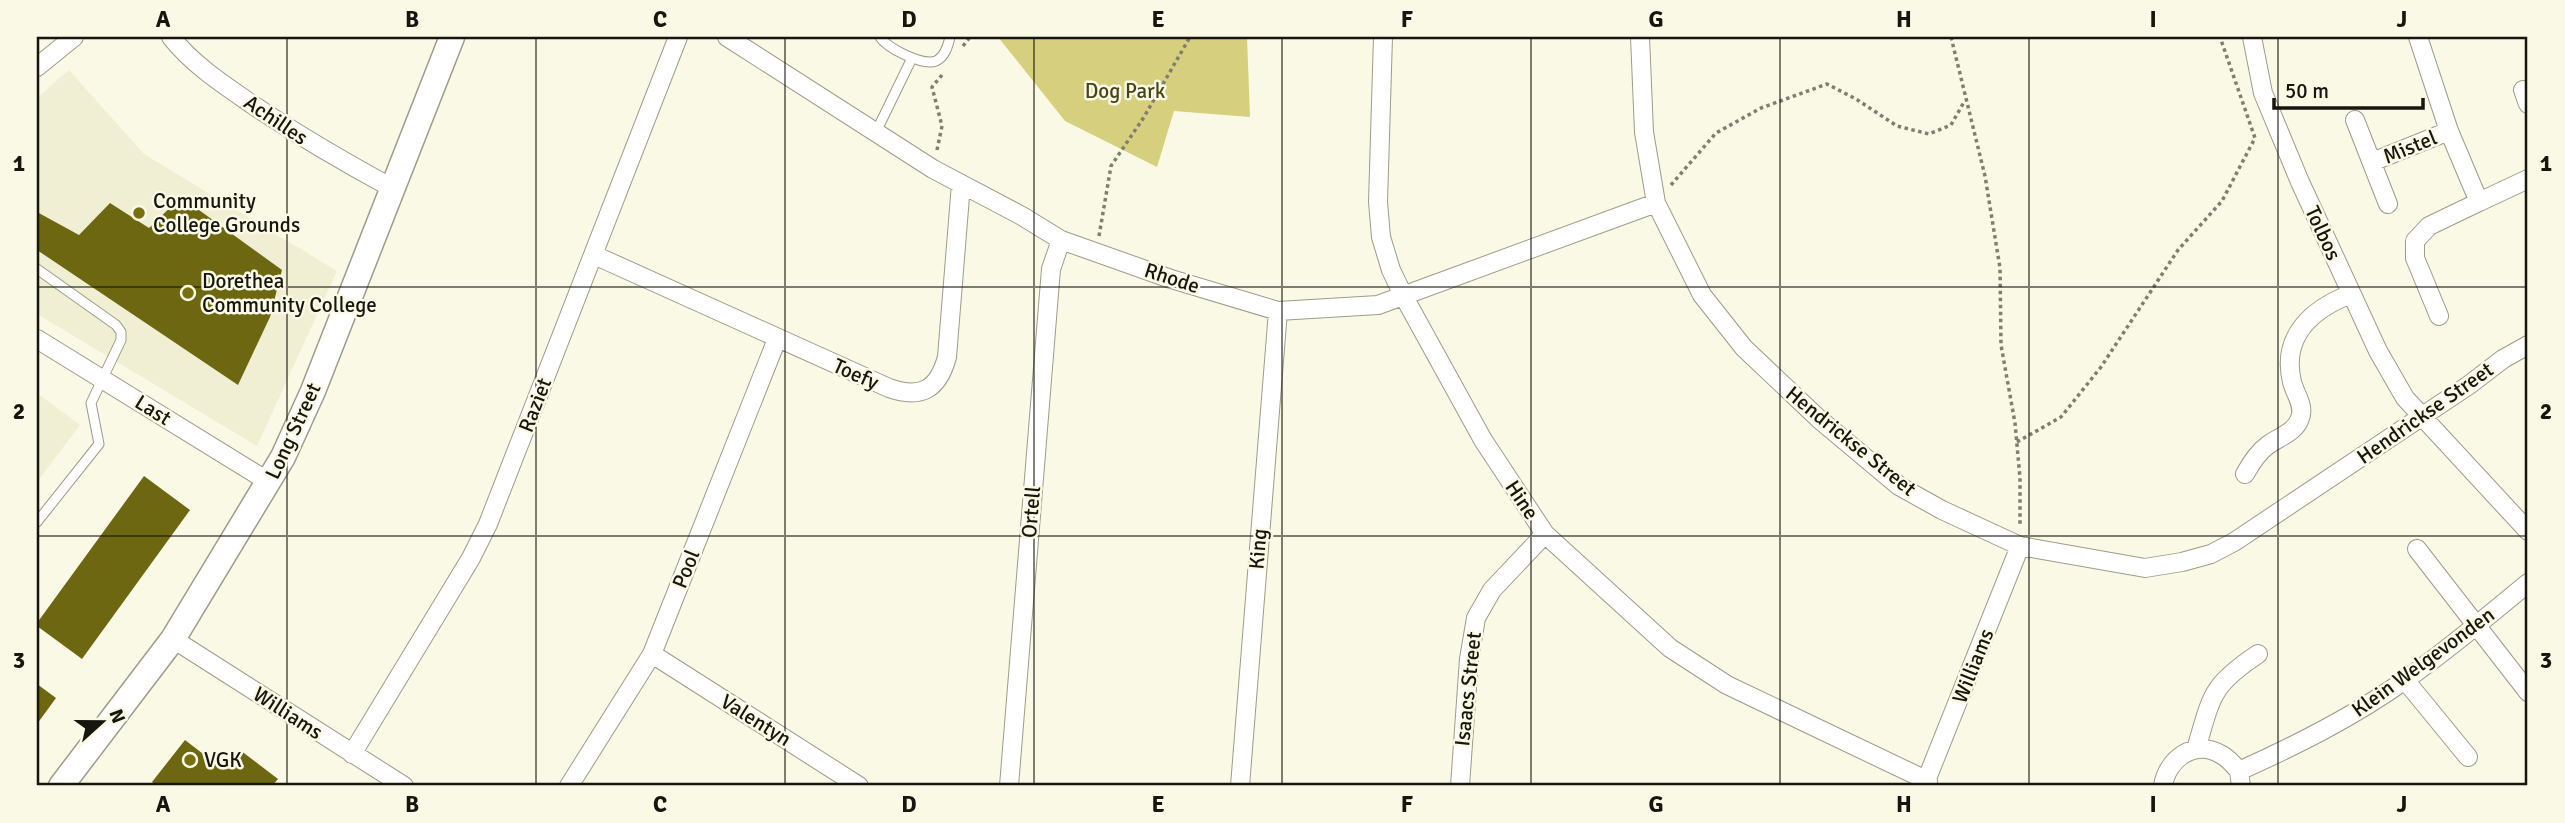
<svg xmlns="http://www.w3.org/2000/svg" width="2565" height="823" font-family="Signika,sans-serif">
	<style>
		.built { fill: #f0efd3 }
		.green { fill: #d6d07e }
		.building { fill: #6d6711 }
		.lines { fill: none; stroke-linecap: round; stroke-linejoin: round }
		.lane-casing { stroke: #9d9c89; stroke-width: 11 }
		.street-casing { stroke: #9d9c89; stroke-width: 20 }
		.secondary-casing { stroke: #9d9c89; stroke-width: 27 }
		.path { stroke: #7f7e71; stroke-width: 3.5; stroke-dasharray: 3.5 3.5; stroke-linecap: butt }
		.lane { stroke: #fff; stroke-width: 9 }
		.street { stroke: #fff; stroke-width: 18 }
		.secondary { stroke: #fff; stroke-width: 24 }
		.grid { fill: none; stroke: #16150e; stroke-width: 2; stroke-opacity: 0.55 }
		.poi-dot { fill: #777011; stroke: #faf9e5; stroke-width: 2.5 }
		.labels { text-anchor: middle; dominant-baseline: central; stroke-width: 5; stroke-linejoin: round; paint-order: stroke }
		.park-label { font-size: 21px; fill: #464318; stroke: #faf9e5 }
		.street-label { font-size: 21px; fill: #16150e; stroke: #faf9e5 }
		.poi-label { font-size: 21px; fill: #16150e; stroke: #faf9e5; text-anchor: start }
		.neatline { fill: none; stroke: #16150e; stroke-width: 2.5 }
		.grid-label { font-size: 23px; text-anchor: middle; font-weight: bold; fill: #16150e }
	</style>
	<rect width="100%" height="100%" fill="#faf9e5"/>
	<path class="built" d="M 69,70 L 144,154 L 337,271 L 257,446 L 37,314 L 37,98 Z
		M 37,393 L 80,425 L 37,482 Z"/>
	<path class="green" d="M 998,37 L 1247,37 L 1250,117 L 1174,111 L 1157,167 L 1065,121 Z"/>
	<path class="building" d="M 181,197 L 282,270 L 270,317 L 238,385 L 37,250 L 37,212 L 79,235 L 110,203 L 149,228 Z
		M 144,476 L 190,510 L 82,659 L 37,626 L 37,623 Z
		M 37,684 L 56,698 L 37,724 Z
		M 185,740 L 224,770 L 240,750 L 278,779 L 272,786 L 157,786 L 152,782 Z"/>
	<g class="lines">
		<g class="lane-casing">
			<path id="lane" d="M 880,37 C 887,48 922,66 936,61 C 945,57 948,46 950,37
				M 876,132 L 912,58
				M 37,269 L 116,325 L 121,332 L 121,340 L 91,403 L 99,444 L 37,522"/>
		</g>
		<g class="street-casing">
			<path id="street" d="M 171,37 C 193,65 224,85 253,105 C 298,135 344,162 392,188
				M 727,37 L 933,169 L 1022,216 L 1061,240 L 1171,279 L 1278,311 L 1378,305 L 1656,203
				M 1383,37 L 1378,202 L 1381,237 L 1391,270 L 1403,295 L 1483,440 L 1545,534 L 1670,648 L 1727,685 L 1928,781
				M 1640,37 L 1644,132 L 1656,203 L 1702,295 L 1744,348 L 1819,419 L 1899,486 L 1942,510 L 2020,546 L 2145,568 L 2182,562 L 2211,554 L 2234,542 L 2469,385 L 2503,359 L 2528,345
				M 2252,37 L 2263,93 L 2300,182 L 2378,351 L 2405,398 L 2528,531
				M 2418,37 L 2449,131 L 2479,202 L 2528,179
				M 37,67 L 74,37
				M 2523,90 L 2528,104
				M 2355,120 L 2388,204
				M 2372,162 L 2449,131
				M 594,255 L 889,388 C 921,399 938,390 947,357 L 961,184
				M 2439,316 L 2415,258 L 2415,241 L 2429,226 L 2479,202
				M 37,339 L 269,482
				M 2245,474 C 2251,463 2258,452 2268,445 C 2279,437 2296,432 2300,418 C 2305,406 2295,394 2292,382 C 2281,336 2312,309 2351,294
				M 2417,549 L 2528,692
				M 173,639 L 404,786
				M 652,654 L 859,786
				M 2405,680 L 2468,757
				M 2196,749 C 2212,696 2210,686 2258,654
				M 352,754 L 471,558 L 488,524 L 678,37
				M 2239,771 C 2297,745 2353,717 2405,680 C 2448,650 2488,616 2528,583
				M 569,786 L 652,654 L 777,339
				M 1009,786 L 1051,269 L 1061,240
				M 1240,786 L 1278,311
				M 1460,786 L 1469,659 L 1476,618 L 1492,590 L 1545,534
				M 1924,786 L 2020,546
				M 2163,786 C 2167,759 2195,738 2222,755 C 2229,759 2234,765 2239,771 L 2241,786"/>
		</g>
		<g class="secondary-casing">
			<path id="secondary" d="M 61,786 L 173,639 L 283,457 L 313,391 L 452,37"/>
		</g>
		<path class="path" d="M 1951,37 L 1985,176 L 2000,268 L 2001,345 L 2015,423 L 2020,478 L 2020,525
			M 963,46 L 970,37
			M 937,150 L 942,126 L 932,87 L 942,75
			M 1671,185 L 1716,133 L 1761,108 L 1827,84 L 1856,99 L 1897,126 L 1929,134 L 1951,125 L 1964,102
			M 1099,236 L 1111,166 L 1144,117 L 1190,37
			M 2017,442 L 2061,417 L 2101,367 L 2178,250 L 2222,201 L 2255,138 L 2220,37"/>
		<use href="#lane" class="lane"/>
		<use href="#street" class="street"/>
		<use href="#secondary" class="secondary"/>
	</g>
	<path class="grid" d="M 287,37 L 287,786M 536,37 L 536,786M 785,37 L 785,786M 1034,37 L 1034,786M 1282,37 L 1282,786M 1531,37 L 1531,786M 1780,37 L 1780,786M 2029,37 L 2029,786M 2278,37 L 2278,786M 37,287 L 2528,287M 37,536 L 2528,536"/>
	<g class="poi-dot">
		<circle cx="139" cy="213" r="7"/>
		<circle cx="188" cy="293" r="7"/>
		<circle cx="190" cy="760" r="7"/>
	</g>
	<g class="labels">
		<g class="park-label">
			<text x="1125" y="91">Dog Park</text>
		</g>
		<g class="street-label">
			<text transform="translate(276 120) rotate(34)">Achilles</text>
			<text transform="translate(2410 147) rotate(-22)">Mistel</text>
			<text transform="translate(2323 233) rotate(65)">Tolbos</text>
			<text transform="translate(1172 278) rotate(18)">Rhode</text>
			<text transform="translate(856 374) rotate(24)">Toefy</text>
			<text transform="translate(535 405) rotate(-69)">Raziet</text>
			<text transform="translate(153 410) rotate(32)">Last</text>
			<text transform="translate(2425 413) rotate(-35)">Hendrickse Street</text>
			<text transform="translate(293 431) rotate(-65)">Long Street</text>
			<text transform="translate(1851 441) rotate(39)">Hendrickse Street</text>
			<text transform="translate(1522 500) rotate(56)">Hine</text>
			<text transform="translate(1031 512) rotate(-85)">Ortell</text>
			<text transform="translate(1258 549) rotate(-85)">King</text>
			<text transform="translate(686 569) rotate(-68)">Pool</text>
			<text transform="translate(2423 662) rotate(-36)">Klein Welgevonden</text>
			<text transform="translate(1973 666) rotate(-68)">Williams</text>
			<text transform="translate(1468 689) rotate(-84)">Isaacs Street</text>
			<text transform="translate(288 713) rotate(33)">Williams</text>
			<text transform="translate(756 720) rotate(32)">Valentyn</text>
		</g>
		<g class="poi-label">
			<text x="153" y="201">Community<tspan x="153" dy="24">College Grounds</tspan></text>
			<text x="202" y="281">Dorethea<tspan x="202" dy="24">Community College</tspan></text>
			<text x="204" y="760">VGK</text>
		</g>
	</g>
	<rect width="2565" height="823" fill="none" stroke="#faf9e5" stroke-width="77"/>
	<g transform="translate(102 722) rotate(69)" stroke="#faf9e5" stroke-width="5" paint-order="stroke">
	<path d="M0-5L12 26L0 18L-12 26Z" fill="#16150e"/>
	<text y="-10" font-size="19" font-weight="bold" text-anchor="middle" fill="#16150e">N</text>
	</g>
	<path d="M2274 98v10h149v-10" fill="none" stroke="#16150e" stroke-width="3.5"/>
	<text x="2285" y="98" font-size="21" fill="#16150e" stroke="#faf9e5" stroke-width="5" paint-order="stroke">50 m</text>
	<rect x="38" y="38" width="2488" height="746" class="neatline"/>
	<g class="grid-label">
		<text x="163" y="27">A</text>
		<text x="412" y="27">B</text>
		<text x="660" y="27">C</text>
		<text x="909" y="27">D</text>
		<text x="1158" y="27">E</text>
		<text x="1407" y="27">F</text>
		<text x="1656" y="27">G</text>
		<text x="1904" y="27">H</text>
		<text x="2153" y="27">I</text>
		<text x="2402" y="27">J</text>
		<text x="19" y="171">1</text>
		<text x="2546" y="171">1</text>
		<text x="19" y="419">2</text>
		<text x="2546" y="419">2</text>
		<text x="19" y="668">3</text>
		<text x="2546" y="668">3</text>
		<text x="163" y="812">A</text>
		<text x="412" y="812">B</text>
		<text x="660" y="812">C</text>
		<text x="909" y="812">D</text>
		<text x="1158" y="812">E</text>
		<text x="1407" y="812">F</text>
		<text x="1656" y="812">G</text>
		<text x="1904" y="812">H</text>
		<text x="2153" y="812">I</text>
		<text x="2402" y="812">J</text>
	</g>
</svg>
